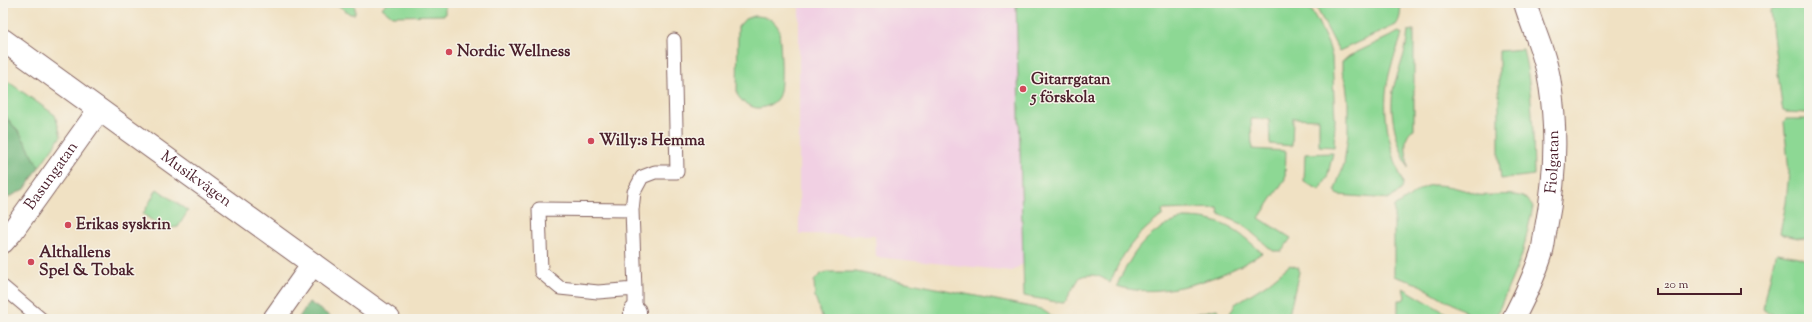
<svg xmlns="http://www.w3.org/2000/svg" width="1812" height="322" font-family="'Sorts Mill Goudy',serif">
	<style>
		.built { fill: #f1d0e3 }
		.green { fill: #8dd894; stroke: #6c7c60 }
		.forest { fill: #72b87e; stroke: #5e6c54 }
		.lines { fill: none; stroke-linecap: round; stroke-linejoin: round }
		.service-casing { stroke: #846360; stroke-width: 15 }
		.minor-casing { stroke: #846360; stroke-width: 24 }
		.service { stroke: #fff; stroke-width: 13 }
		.minor { stroke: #fff; stroke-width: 22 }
		.poi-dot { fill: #d1495b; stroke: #f7f3e8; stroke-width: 1.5 }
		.labels { text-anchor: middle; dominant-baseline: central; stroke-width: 3; stroke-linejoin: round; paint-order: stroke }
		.poi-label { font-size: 16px; font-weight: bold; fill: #4a1f2b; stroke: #f7f3e8; text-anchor: start }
		.street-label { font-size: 16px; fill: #4a1f2b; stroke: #f7f3e8 }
	</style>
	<rect width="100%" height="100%" fill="#f7f3e8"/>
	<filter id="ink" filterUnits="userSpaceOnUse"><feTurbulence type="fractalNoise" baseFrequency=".025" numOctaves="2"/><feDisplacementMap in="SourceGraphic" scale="8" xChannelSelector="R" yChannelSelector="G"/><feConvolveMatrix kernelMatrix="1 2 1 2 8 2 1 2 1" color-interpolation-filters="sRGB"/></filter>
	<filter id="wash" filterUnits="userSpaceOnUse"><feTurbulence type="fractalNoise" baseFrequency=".012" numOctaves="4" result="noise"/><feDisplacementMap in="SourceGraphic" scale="16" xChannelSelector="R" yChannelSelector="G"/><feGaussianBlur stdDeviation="0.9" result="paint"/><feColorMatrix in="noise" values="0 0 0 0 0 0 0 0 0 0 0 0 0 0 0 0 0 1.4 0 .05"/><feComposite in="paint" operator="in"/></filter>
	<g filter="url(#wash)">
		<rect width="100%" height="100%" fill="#f0e1c3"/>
		<path class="built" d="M 799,3 L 1246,3 L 1163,173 L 1012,271 L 876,257 L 875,235 L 799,234 Z"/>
		<path class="green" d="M 335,3 L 350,3 L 355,7 L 355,14 L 350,14 Z
			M 386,3 L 445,3 L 445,15 L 392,16 L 382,8 Z
			M 1016,3 L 1307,3 L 1318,22 L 1329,46 L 1332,57 L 1335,119 L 1334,147 L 1319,146 L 1319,119 L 1293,118 L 1292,146 L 1270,144 L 1269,119 L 1251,119 L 1252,149 L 1286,151 L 1285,179 L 1259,218 L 1291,238 L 1282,251 L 1273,251 L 1242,224 L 1219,214 L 1218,208 L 1162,210 L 1163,215 C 1135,236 1123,251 1110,283 C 1100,275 1092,273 1080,277 L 1065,302 L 1062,303 L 1024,296 Z
			M 1314,3 L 1381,3 L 1391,5 L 1400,3 C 1401,11 1401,18 1396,25 L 1339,51 Z
			M 1794,3 L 1809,3 L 1809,113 L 1786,112 L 1783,111 L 1782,106 L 1770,12 L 1771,10 Z
			M 753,16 C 765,16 773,18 779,29 C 780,43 784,87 778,97 C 774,104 765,108 757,108 C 748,106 741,102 737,94 L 738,27 L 745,19 Z
			M 1414,30 L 1414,129 C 1401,135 1407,155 1408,168 C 1396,140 1386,109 1396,79 C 1402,60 1406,52 1408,31 Z
			M 1399,32 L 1402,34 C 1398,48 1392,61 1389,75 C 1380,112 1390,149 1403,183 L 1402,189 L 1390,199 L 1338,195 L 1335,190 L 1336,186 L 1344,164 L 1348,135 L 1348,102 L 1346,84 L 1342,72 L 1342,62 L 1349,56 Z
			M 1523,49 C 1533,91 1533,132 1534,175 L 1501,179 L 1499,161 L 1499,51 Z
			M 3,78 L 55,115 L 61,136 L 39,167 L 21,135 L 3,113 Z
			M 1786,119 L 1809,119 L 1809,240 L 1783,235 L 1780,233 L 1786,203 L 1789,172 L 1784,122 Z
			M 1333,153 L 1327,178 L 1320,190 L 1304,182 L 1305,154 Z
			M 1432,185 C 1441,185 1451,186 1460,189 C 1466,190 1472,194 1478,195 C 1494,197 1525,188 1533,207 L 1522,255 L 1495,319 L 1478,319 L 1418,284 L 1394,276 L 1394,206 C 1409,201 1415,188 1432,185 Z
			M 157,189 L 188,211 L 178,227 L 164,229 L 143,214 Z
			M 1184,218 C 1220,218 1236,228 1262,253 C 1227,277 1160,301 1117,286 C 1119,279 1124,271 1128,264 C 1141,240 1158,227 1184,218 Z
			M 1778,253 L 1798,257 L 1809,261 L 1809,319 L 1780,319 L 1763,309 L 1775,255 Z
			M 1290,265 L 1299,268 L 1299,272 L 1288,319 L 1227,319 L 1235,304 L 1267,284 Z
			M 827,272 L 856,272 L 1041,309 L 1056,319 L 823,319 L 815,297 L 814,281 L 821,274 Z
			M 1403,288 L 1456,319 L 1398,319 L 1398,300 L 1403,300 L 1405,297 Z
			M 1217,309 L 1222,314 L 1222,319 L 1172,319 Z"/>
		<path class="forest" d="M 3,113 L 21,135 L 39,167 L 25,189 L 3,200 Z
			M 309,302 L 334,319 L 298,319 Z"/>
	</g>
	<g filter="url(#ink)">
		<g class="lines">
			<g class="service-casing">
				<path id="service" d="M 632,210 L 634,192 L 642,177 L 655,172 L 677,172 L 674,40
					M 3,287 L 41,319
					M 635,289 L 632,210 L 539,209 L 541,272 L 560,288 L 598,292 L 635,289 L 635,312"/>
			</g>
			<g class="minor-casing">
				<g id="minor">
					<path id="s1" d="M 3,40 L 389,319"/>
					<path id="s2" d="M 3,242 L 11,233 L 99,110"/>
					<path d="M 635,312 L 635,319"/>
					<path d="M 274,319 L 313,264"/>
					<path id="s3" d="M 1513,319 C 1524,298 1534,277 1541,255 C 1544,247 1544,237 1546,228 C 1555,182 1557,131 1550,84 C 1546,55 1533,30 1525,3"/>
				</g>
			</g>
			<use href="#service" class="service"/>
			<use href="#minor" class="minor"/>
		</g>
	</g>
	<g class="poi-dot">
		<circle cx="449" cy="52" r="4"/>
		<circle cx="1023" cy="89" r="4"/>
		<circle cx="591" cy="141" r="4"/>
		<circle cx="68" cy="225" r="4"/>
		<circle cx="31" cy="262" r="4"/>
	</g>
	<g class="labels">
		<g class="poi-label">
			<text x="457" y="52">Nordic Wellness</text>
			<text x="1031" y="80">Gitarrgatan<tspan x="1031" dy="18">5 förskola</tspan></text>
			<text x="599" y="141">Willy:s Hemma</text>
			<text x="76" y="225">Erikas syskrin</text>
			<text x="39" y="253">Althallens<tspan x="39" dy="18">Spel &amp; Tobak</tspan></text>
		</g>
		<g class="street-label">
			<text stroke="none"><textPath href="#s3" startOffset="164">Fiolgatan</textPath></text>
			<text stroke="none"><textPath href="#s2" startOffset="82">Basungatan</textPath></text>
			<text stroke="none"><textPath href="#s1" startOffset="238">Musikvägen</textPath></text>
		</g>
	</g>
	<rect width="1812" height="322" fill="none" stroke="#f7f3e8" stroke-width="16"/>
	<path d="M1658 288v6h83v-6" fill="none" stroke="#4a1f2b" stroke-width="2"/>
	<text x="1664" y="288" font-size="12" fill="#4a1f2b" stroke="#f7f3e8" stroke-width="3" paint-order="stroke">20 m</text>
</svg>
